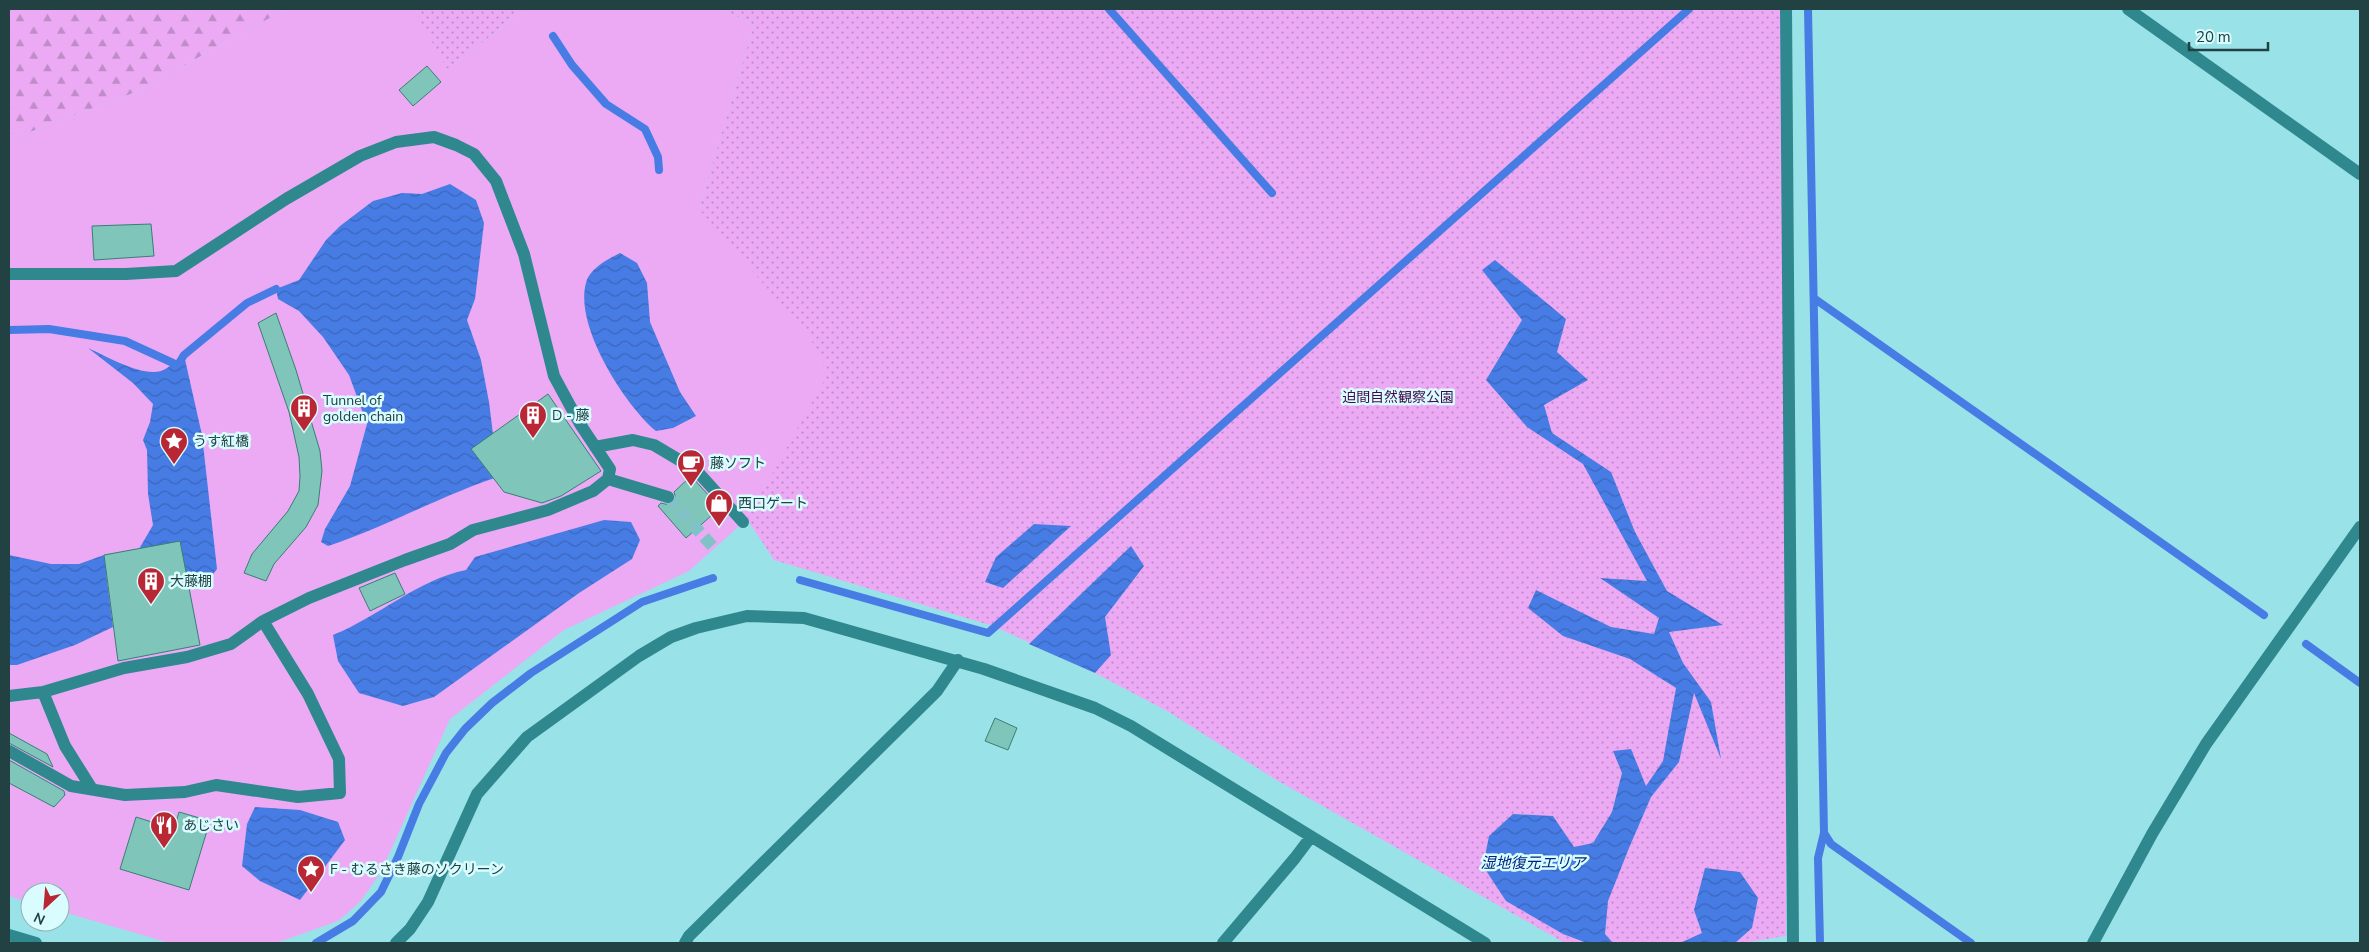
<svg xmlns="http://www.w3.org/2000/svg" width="2369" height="952" font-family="'Nunito Sans','Noto Sans JP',sans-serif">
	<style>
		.grass { fill: url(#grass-dots) }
		.forest { fill: url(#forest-firs) }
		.garden { fill: #ecaaf5 }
		.water { fill: url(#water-waves) }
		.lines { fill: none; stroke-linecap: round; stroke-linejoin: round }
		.stream { stroke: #477ce5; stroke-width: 8 }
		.building { fill: #7fc5ba; stroke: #387f74 }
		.minor-tunnel { stroke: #81c2c7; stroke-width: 12; stroke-dasharray: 12 6; stroke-linecap: butt }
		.minor { stroke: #30888f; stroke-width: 12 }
		.labels { text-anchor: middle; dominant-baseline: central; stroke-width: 5; stroke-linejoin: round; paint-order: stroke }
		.park-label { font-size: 14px; fill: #430a4b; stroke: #d9fcff }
		.poi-label { font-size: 14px; fill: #224143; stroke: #d9fcff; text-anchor: start }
		.water-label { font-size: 15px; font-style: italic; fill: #00237f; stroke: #d9fcff }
	</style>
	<defs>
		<pattern id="grass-dots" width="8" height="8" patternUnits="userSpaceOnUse" patternTransform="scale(1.25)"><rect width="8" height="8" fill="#ecaaf5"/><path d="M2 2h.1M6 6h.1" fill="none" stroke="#bf8cc8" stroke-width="1.8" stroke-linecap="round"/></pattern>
		<pattern id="forest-firs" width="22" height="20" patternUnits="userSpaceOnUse" patternTransform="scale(1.25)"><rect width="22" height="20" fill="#ecaaf5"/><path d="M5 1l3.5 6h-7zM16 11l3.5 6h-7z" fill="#bf8cc8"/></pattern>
		<pattern id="water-waves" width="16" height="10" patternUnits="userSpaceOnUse" patternTransform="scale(1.25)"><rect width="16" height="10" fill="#477ce5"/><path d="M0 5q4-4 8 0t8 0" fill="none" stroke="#3b67bb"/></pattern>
	</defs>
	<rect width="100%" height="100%" fill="#99e2e8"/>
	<path class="grass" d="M 404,9 L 526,9 L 447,69 Z
		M 720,9 L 1787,9 L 1786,936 L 1742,943 L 1565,943 L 1273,778 L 1167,711 L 1095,673 L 993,626 L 774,560 L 747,519 L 699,209 L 754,25 Z"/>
	<path class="forest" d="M 9,9 L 286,9 L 136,92 L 9,140 Z"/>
	<path class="garden" d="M 286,9 L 414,9 L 447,69 L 526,9 L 720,9 L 754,25 L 699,209 L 810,338 L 829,372 L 747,519 L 689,571 L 564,630 L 450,719 L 381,872 L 360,902 L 338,921 L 276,943 L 178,943 L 166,942 L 60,911 L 60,892 L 30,892 L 30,903 L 9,896 L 9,140 L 136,92 Z"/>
	<path class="water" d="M 450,184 L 476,200 L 484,223 L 475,299 L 467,320 L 481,360 L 489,402 L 496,458 L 507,474 C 445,493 389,526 328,546 L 321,542 L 325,529 L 350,486 L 367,424 L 349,375 L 323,337 L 299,311 L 278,299 L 276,289 L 299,280 L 326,240 L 340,226 L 373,201 L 402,193 L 422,194 Z
		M 620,253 L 637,263 L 647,283 L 650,322 L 680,392 L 696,416 L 673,428 L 656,431 C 625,405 574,326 586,283 C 589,269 608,259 620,253 Z
		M 1495,260 L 1566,319 L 1557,352 L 1588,380 L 1544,405 L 1552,433 L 1611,472 L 1635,532 L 1667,591 L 1723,625 L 1669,632 L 1683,663 L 1711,702 L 1721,759 L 1694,693 L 1679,762 L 1651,797 L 1629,848 L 1608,901 L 1605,934 L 1613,943 L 1587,943 L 1563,934 L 1506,901 L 1483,866 L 1489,836 L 1513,814 L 1553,816 L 1574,847 L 1593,843 L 1612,812 L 1622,773 L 1613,751 L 1631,749 L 1646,786 L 1663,761 L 1676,688 L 1630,659 L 1563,636 L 1528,608 L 1536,590 L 1611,627 L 1654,634 L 1659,618 L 1600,578 L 1647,581 L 1583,464 L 1527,427 L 1486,380 L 1522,320 L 1482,270 Z
		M 88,348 C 106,356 142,377 161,371 C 169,368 177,360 184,355 L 202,435 L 217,569 L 210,578 L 188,583 L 183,557 L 106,573 L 113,627 L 75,645 L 17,665 L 9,665 L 9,555 L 51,564 L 79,564 L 104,555 L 139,549 L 153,525 L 148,494 L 147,450 L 143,440 L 150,422 L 153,404 L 133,383 Z
		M 604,520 L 631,522 L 640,540 L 632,559 L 579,593 L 434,697 L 403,706 L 359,693 L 338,661 L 333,635 C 378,617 419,579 466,570 L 475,557 Z
		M 1034,524 L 1071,526 L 1003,588 L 985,582 L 996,557 Z
		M 1131,546 L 1144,566 L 1105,617 L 1111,655 L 1095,673 L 1029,644 Z
		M 255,807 L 300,810 L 338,822 L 345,840 L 300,900 L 260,881 L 242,866 L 247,824 Z
		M 1705,868 L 1740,872 L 1758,898 L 1752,928 L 1735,943 L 1680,943 L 1702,933 L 1694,910 Z"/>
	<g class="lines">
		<path class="stream" d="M 1109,9 L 1272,193
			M 1808,9 L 1824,833 L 1831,844 L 1971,943
			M 553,36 L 572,65 L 606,104 L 645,129 L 658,157 L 659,170
			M 1815,299 L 2264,615
			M 9,330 L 49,329 L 125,341 L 173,363
			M 179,363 L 184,355 L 247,303 L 276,289
			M 800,580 L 988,633 L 1689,9
			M 2306,644 L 2360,683
			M 316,943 L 353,921 L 381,892 L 398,857 L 419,804 L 446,753 L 465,729 L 492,703 L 531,673 L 642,602 L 713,578
			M 1820,943 L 1818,858 L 1824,833"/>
	</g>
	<path class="building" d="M 427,66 L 441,82 L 413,106 L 399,90 Z
		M 151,224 L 154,256 L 94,260 L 92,226 Z
		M 276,313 L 296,370 L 320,451 L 322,471 L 318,505 L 306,527 L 274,564 L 266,581 L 244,573 L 252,554 L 288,511 L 299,491 L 300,476 L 299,457 L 289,412 L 258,323 Z
		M 548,394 L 601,471 L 561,496 L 542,503 L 504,492 L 471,449 Z
		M 691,476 L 720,508 L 686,538 L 658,506 L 661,503 L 669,505 L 673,503 L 676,499 L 674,492 Z
		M 180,541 L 200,645 L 118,661 L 104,555 Z
		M 395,573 L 405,594 L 370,611 L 359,588 Z
		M 995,718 L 1017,728 L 1008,750 L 985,741 Z
		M 9,733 L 47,754 L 53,767 L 9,743 Z
		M 9,760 L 64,791 L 65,795 L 54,807 L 9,783 Z
		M 179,812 L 210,821 L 189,890 L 120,869 L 136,817 L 174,829 Z"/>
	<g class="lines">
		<path class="minor-tunnel" d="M 668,497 L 714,548"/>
		<path class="minor" d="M 1786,9 L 1793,943
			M 2128,9 L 2360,174
			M 9,274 L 126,274 L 176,271 L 286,199 L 360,156 L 396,142 L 434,137 L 456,145 L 474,154 L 496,181 L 524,254 L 554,376 L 580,424 L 610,469 L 608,479 L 593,491 L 548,510 L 473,530 L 450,544 L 405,560 L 309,598 L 263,621 L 231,644 L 187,657 L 124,668 L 43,692 L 9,696
			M 595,447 L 633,440 L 654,445 L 696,470 L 743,522
			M 608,479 L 668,497
			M 43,692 L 65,746 L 92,789
			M 9,751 L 71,786 L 125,795 L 185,792 L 216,785 L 298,797 L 340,793 L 339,759 L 308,694 L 263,621
			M 9,935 L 36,943
			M 396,943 L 410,929 L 428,902 L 477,794 L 527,737 L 639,656 L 671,637 L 696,628 L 747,616 L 804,618 L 984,669 L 1095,708 L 1131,726 L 1485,943
			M 685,943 L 689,936 L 937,691 L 958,660
			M 1223,943 L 1295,858 L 1310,838
			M 2093,943 L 2152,834 L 2206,744 L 2360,527"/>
	</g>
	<defs>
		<g id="building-pin" transform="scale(1.4375)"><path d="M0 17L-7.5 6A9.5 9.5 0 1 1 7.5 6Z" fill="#b82733" stroke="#d9fcff"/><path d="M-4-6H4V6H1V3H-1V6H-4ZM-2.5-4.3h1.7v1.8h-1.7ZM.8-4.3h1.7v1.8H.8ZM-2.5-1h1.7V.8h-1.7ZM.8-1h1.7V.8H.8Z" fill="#fff"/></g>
		<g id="sight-pin" transform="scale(1.4375)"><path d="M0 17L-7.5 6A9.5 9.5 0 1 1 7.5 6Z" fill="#b82733" stroke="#d9fcff"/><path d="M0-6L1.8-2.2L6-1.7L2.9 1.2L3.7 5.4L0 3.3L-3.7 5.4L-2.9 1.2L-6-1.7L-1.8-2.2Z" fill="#fff"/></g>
		<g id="cafe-pin" transform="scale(1.4375)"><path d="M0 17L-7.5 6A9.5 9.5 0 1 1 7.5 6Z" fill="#b82733" stroke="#d9fcff"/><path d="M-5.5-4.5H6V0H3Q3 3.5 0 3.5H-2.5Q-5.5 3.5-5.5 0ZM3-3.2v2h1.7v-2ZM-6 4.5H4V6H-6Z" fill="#fff"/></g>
		<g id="shop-pin" transform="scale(1.4375)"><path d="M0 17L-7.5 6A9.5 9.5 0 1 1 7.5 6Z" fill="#b82733" stroke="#d9fcff"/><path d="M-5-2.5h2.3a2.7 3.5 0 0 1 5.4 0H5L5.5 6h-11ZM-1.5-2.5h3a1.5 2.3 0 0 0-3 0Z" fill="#fff"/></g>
		<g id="restaurant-pin" transform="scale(1.4375)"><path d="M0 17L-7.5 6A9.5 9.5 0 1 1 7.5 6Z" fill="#b82733" stroke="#d9fcff"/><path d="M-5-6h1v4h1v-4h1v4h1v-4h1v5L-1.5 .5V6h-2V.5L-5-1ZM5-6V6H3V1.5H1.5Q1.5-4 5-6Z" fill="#fff"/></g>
	</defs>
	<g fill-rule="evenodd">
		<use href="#building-pin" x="304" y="408"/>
		<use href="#building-pin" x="533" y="415"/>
		<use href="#sight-pin" x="174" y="441"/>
		<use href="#cafe-pin" x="691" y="463"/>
		<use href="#shop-pin" x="719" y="503"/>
		<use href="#building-pin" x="151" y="581"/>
		<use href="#restaurant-pin" x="164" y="825"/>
		<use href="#sight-pin" x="311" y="869"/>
	</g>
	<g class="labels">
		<g class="park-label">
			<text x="1398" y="397">迫間自然観察公園</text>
		</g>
		<g class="poi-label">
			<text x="323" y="400">Tunnel of<tspan x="323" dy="16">golden chain</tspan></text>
			<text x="552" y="415">D - 藤</text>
			<text x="193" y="441">うす紅橋</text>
			<text x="710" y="463">藤ソフト</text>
			<text x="738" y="503">西口ゲート</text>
			<text x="170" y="581">大藤棚</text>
			<text x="183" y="825">あじさい</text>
			<text x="330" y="869">F - むるさき藤のソクリーン</text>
		</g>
		<g class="water-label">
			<text x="1533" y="863">湿地復元エリア</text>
		</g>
	</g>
	<rect width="2369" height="952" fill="none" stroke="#224143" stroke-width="20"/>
	<g transform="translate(45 907) rotate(206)"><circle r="24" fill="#d9fcff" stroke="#90b1b4"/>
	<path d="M0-4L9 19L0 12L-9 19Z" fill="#b82733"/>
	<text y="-8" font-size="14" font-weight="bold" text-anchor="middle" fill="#224143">N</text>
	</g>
	<path d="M2189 42v8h79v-8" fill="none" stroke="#224143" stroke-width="2.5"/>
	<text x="2196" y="42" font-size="15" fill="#224143" stroke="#d9fcff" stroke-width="4" paint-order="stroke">20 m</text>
</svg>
